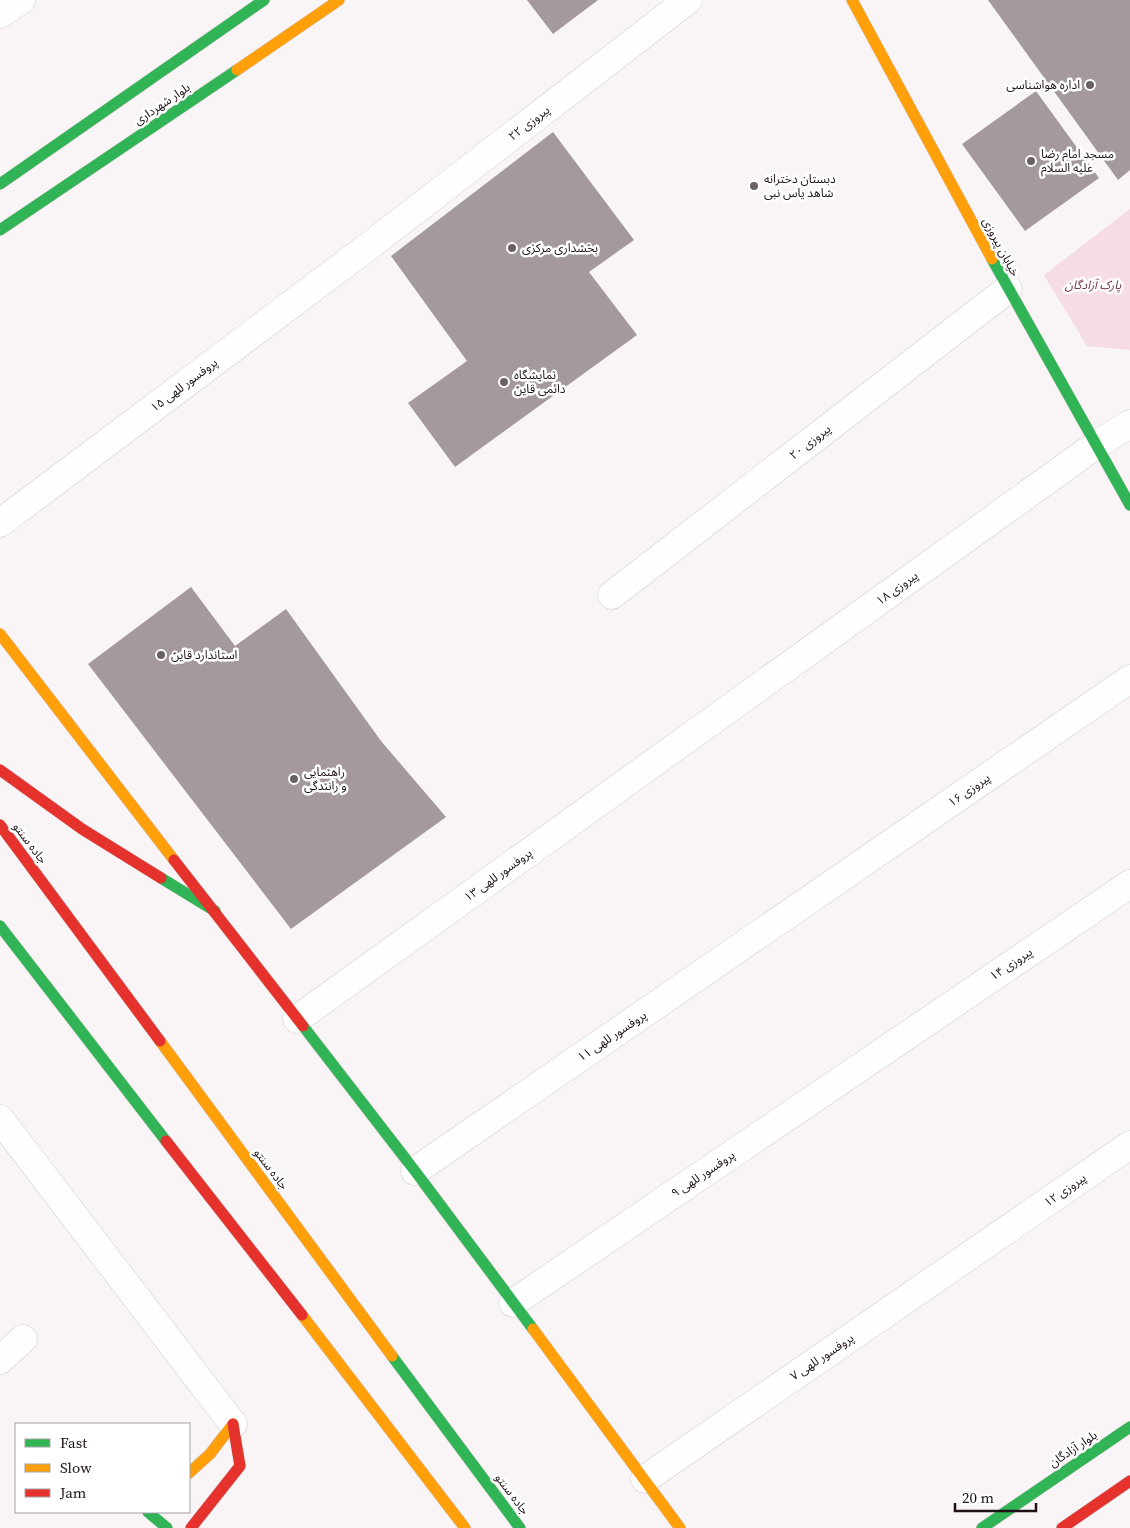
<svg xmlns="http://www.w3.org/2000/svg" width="1130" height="1528" font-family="'Source Serif 4','Noto Sans Arabic',serif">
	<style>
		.green { fill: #f6dce3 }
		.building { fill: #a49a9d }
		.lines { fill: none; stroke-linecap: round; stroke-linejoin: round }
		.street-casing { stroke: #d4cbce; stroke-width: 29 }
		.fast-casing { stroke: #d4cbce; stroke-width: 12 }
		.slow-casing { stroke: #d4cbce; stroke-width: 12 }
		.jam-casing { stroke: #d4cbce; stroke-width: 12 }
		.street { stroke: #fefefe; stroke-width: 28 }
		.fast { stroke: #30b455; stroke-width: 11 }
		.slow { stroke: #ff9f0a; stroke-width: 11 }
		.jam { stroke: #e5322d; stroke-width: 11 }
		.poi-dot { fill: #6b6164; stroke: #fff; stroke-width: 2 }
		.labels { text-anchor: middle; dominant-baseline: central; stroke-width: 5; stroke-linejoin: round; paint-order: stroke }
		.poi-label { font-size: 12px; fill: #1e1216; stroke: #fff; text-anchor: start }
		.street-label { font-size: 12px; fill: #1e1216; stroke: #fff }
		.park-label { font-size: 12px; font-style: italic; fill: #74334a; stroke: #fff }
	</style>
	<rect width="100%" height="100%" fill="#f9f5f6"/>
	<path class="green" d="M 1130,209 L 1130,350 L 1087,346 L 1044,275 Z"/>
	<path class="building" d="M 527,0 L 598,0 L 553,34 Z
		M 988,0 L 1130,0 L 1130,170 L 1118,180 Z
		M 1036,91 L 1099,178 L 1025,231 L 962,144 Z
		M 553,132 L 634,240 L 589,272 L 637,335 L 455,467 L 408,403 L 467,361 L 391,256 Z
		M 191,587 L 235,646 L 286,609 L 381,741 L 446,817 L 291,929 L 88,664 Z"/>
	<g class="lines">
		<g class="street-casing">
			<path id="street" d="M 0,14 L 21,0
				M 0,523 L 369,246 L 688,0
				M 612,595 L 1008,289
				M 297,1019 L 1096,445 L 1130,424
				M 0,1119 L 233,1424
				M 415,1171 L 1130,679
				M 513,1303 L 1130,884
				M 0,1360 L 23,1339
				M 645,1479 L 1130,1145"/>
		</g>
		<g class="fast-casing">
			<path id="fast" d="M 0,184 L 264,0
				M 0,230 L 237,70
				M 992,259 L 1130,505
				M 161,878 L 215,911
				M 0,926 L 166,1141
				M 303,1026 L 415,1171 L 533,1329
				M 392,1356 L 520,1528
				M 148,1512 L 167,1528
				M 982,1528 L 1130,1427"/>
		</g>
		<g class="slow-casing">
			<path id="slow" d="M 852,0 L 992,259
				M 237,70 L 339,0
				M 0,634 L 174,860
				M 160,1041 L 392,1356
				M 302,1315 L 465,1528
				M 533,1329 L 680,1528
				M 189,1473 L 210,1454 L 233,1424"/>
		</g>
		<g class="jam-casing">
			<path id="jam" d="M 0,770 L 82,829 L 161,878
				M 0,825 L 160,1041
				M 174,860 L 303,1026
				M 166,1141 L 302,1315
				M 191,1528 L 240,1466 L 233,1424
				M 1062,1528 L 1130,1481"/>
		</g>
		<use href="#street" class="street"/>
		<use href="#fast" class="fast"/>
		<use href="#slow" class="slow"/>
		<use href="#jam" class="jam"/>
	</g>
	<g class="poi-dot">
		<circle cx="1090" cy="85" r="5"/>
		<circle cx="1031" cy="161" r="5"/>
		<circle cx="754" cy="186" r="5"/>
		<circle cx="512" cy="248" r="5"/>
		<circle cx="504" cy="382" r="5"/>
		<circle cx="161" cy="655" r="5"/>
		<circle cx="294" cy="779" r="5"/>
	</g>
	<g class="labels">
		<g class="poi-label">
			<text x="1080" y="85" text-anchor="end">اداره هواشناسی</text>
			<text x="1041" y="154">مسجد امام رضا<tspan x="1041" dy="14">علیه السلام</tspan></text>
			<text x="764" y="179">دبستان دخترانه<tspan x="764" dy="14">شاهد یاس نبی</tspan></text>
			<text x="522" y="248">بخشداری مرکزی</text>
			<text x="514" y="375">نمایشگاه<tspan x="514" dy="14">دائمی قاین</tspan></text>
			<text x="171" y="655">استاندارد قاین</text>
			<text x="304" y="772">راهنمایی<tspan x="304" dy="14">و رانندگی</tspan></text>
		</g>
		<g class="street-label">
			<text transform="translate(162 104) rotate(-34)">بلوار شهرداری</text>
			<text transform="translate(529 123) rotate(-38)">پیروزی ۲۲</text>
			<text transform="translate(1001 247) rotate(62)">خیابان پیروزی</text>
			<text transform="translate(184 385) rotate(-37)">پروفسور للهی ۱۵</text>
			<text transform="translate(810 442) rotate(-38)">پیروزی ۲۰</text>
			<text transform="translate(897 588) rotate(-36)">پیروزی ۱۸</text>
			<text transform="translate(969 790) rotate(-35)">پیروزی ۱۶</text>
			<text transform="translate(30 843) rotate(53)">جاده سنتو</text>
			<text transform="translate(498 875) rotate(-36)">پروفسور للهی ۱۳</text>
			<text transform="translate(1011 964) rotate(-34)">پیروزی ۱۴</text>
			<text transform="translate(612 1036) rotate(-34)">پروفسور للهی ۱۱</text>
			<text transform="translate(271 1169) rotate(53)">جاده سنتو</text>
			<text transform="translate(703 1174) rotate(-34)">پروفسور للهی ۹</text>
			<text transform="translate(1065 1190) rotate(-35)">پیروزی ۱۲</text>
			<text transform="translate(822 1357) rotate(-34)">پروفسور للهی ۷</text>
			<text transform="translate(1073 1449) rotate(-34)">بلوار آزادگان</text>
			<text transform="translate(512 1494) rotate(53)">جاده سنتو</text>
		</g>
		<g class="park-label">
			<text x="1093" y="285">پارک آزادگان</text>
		</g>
	</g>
	<rect x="15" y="1423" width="175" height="90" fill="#ffffff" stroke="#a5a0a2"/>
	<rect x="25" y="1439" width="25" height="8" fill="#30b455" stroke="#a5a0a2"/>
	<text x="60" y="1448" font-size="15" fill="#1e1216">Fast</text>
	<rect x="25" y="1464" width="25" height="8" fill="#ff9f0a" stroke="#a5a0a2"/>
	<text x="60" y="1473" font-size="15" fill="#1e1216">Slow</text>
	<rect x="25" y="1489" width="25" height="8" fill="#e5322d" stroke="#a5a0a2"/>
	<text x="60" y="1498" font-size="15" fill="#1e1216">Jam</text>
	<path d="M955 1503v8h81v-8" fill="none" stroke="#1e1216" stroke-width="2.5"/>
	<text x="962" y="1503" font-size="15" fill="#1e1216" stroke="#ffffff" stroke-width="4" paint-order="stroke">20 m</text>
</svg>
